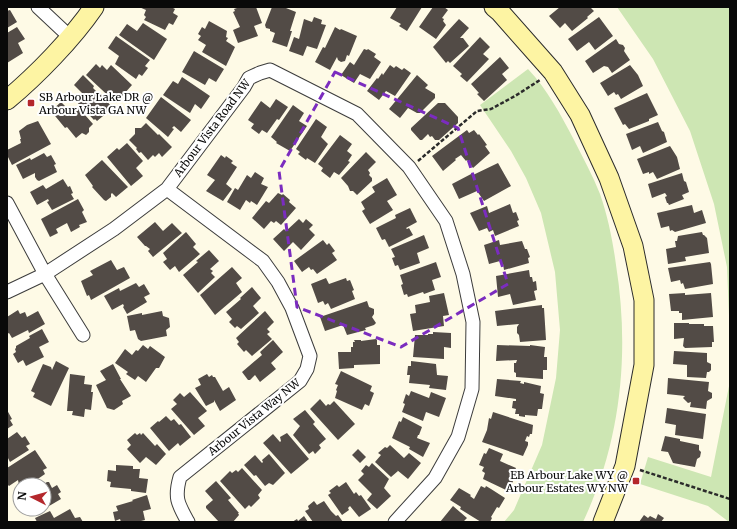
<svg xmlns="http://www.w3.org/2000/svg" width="737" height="529" font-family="Merriweather,serif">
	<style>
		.green { fill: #cde6b3 }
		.building { fill: #524b46 }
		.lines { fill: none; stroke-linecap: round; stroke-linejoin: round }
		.street-casing { stroke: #3c3c3c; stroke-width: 15 }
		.secondary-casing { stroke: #2b2b2b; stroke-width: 21 }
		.path { stroke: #2b2b2b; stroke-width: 2.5; stroke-dasharray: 4 2; stroke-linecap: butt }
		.street { stroke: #fff; stroke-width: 13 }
		.secondary { stroke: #fdf4a3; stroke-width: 19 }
		.marked { fill: none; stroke: #7b2cbf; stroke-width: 3; stroke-dasharray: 8 5; stroke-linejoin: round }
		.poi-dot { fill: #b4272c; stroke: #fff; stroke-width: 1.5 }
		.labels { text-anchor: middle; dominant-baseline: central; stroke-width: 4; stroke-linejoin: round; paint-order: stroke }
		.poi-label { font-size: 11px; fill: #090909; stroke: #fff; text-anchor: start }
		.street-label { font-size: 11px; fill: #090909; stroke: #fff }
	</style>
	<rect width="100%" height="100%" fill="#fefae6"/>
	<path class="green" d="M 617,7 L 730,7 L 730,340 L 727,267 L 714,204 L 690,131 L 653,59 Z
		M 528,69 C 547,89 561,115 574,140 C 583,158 593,176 600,194 C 608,217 613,242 616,265 C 630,353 621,441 583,522 L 504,522 L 514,510 L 542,445 L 556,378 L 560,330 L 555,272 L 541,213 L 526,178 L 511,151 L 480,105 Z
		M 730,381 L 730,522 L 729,522 L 708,506 L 640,484 L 648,457 L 711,477 Z"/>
	<path class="building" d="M 139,7 L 171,7 L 175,9 L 173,13 L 178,16 L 173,25 L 169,23 L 165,30 L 144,20 L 146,17 L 144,15 L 146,10 Z
		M 237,7 L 256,7 L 262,23 L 254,26 L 258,36 L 238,43 L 233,30 L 240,27 L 233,12 L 235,11 L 234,9 L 237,8 Z
		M 272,7 L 286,7 L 286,8 L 296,12 L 290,31 L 292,31 L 287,47 L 272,42 L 275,33 L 270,31 L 270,29 L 266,28 L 265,25 Z
		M 397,7 L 422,7 L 407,31 L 399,26 L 401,24 L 390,18 Z
		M 433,7 L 444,7 L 448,10 L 442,18 L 444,19 L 443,21 L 446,25 L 436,39 L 419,27 Z
		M 560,7 L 564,8 L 565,7 L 592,7 L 591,8 L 594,11 L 587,17 L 588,18 L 572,31 L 565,23 L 560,28 L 549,16 Z
		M 10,10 L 17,22 L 7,28 L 7,11 Z
		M 314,17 L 322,20 L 321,24 L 326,25 L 317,49 L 307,46 L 303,56 L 289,51 L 294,37 L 299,39 L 304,19 L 312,22 Z
		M 599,17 L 613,36 L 595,50 L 589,42 L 577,51 L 568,39 Z
		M 459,19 L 469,28 L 460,38 L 463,38 L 469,46 L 450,63 L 448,61 L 446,63 L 433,47 Z
		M 209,21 L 227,31 L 226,37 L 228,38 L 226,41 L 235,47 L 226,66 L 202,52 L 206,45 L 198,40 L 201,36 L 198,34 L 202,27 L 205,29 Z
		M 143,23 L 167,39 L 154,60 L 119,35 L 127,24 L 137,31 Z
		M 17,27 L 25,39 L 18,43 L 23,53 L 7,63 L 7,33 Z
		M 335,27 L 340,30 L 341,29 L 357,36 L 349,56 L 347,55 L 345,61 L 341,62 L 338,60 L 337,57 L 330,70 L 315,62 L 323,47 L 325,48 Z
		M 116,36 L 150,60 L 145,66 L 148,68 L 142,76 L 139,74 L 136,79 L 115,64 L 119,56 L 108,48 Z
		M 480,37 L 490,47 L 483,54 L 489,59 L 467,82 L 460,76 L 462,74 L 453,66 Z
		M 616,39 L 619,44 L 623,45 L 625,48 L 624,51 L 630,60 L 612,73 L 608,67 L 604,66 L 593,73 L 585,61 Z
		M 364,49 L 367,50 L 368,49 L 376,54 L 374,57 L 381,62 L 370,79 L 360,74 L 354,83 L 341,75 L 350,62 L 354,65 Z
		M 194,51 L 224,69 L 216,82 L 209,78 L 205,85 L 182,72 Z
		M 500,57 L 509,68 L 502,74 L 507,80 L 484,101 L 477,94 L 479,93 L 471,84 Z
		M 96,64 L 100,68 L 102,65 L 107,70 L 111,65 L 132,85 L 116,103 L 86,75 Z
		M 390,65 L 394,68 L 396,66 L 402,70 L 404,68 L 411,73 L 395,96 L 386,91 L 379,100 L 367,91 L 377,78 L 378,79 L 382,73 L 383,75 Z
		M 630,65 L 638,75 L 643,86 L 621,99 L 618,94 L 616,95 L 614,92 L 608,96 L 600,83 Z
		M 83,75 L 94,86 L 93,88 L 97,92 L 98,91 L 111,106 L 108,110 L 109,111 L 97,121 L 95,119 L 94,120 L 75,100 L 82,93 L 74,85 Z
		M 417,75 L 428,85 L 425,88 L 435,94 L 435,98 L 420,113 L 417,113 L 408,108 L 400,118 L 389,109 Z
		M 182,77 L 210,96 L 201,109 L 195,104 L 190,113 L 163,95 L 173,81 L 178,84 Z
		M 647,93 L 658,115 L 649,119 L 649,121 L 629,129 L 625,124 L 623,125 L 614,108 Z
		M 161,97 L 191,120 L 181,132 L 174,126 L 172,128 L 174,129 L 168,137 L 146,118 Z
		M 276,99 L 288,107 L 279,120 L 277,119 L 267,133 L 262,130 L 259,134 L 251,128 L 254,124 L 248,120 L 261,101 L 270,108 Z
		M 61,102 L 69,110 L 71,108 L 72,110 L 77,106 L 93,124 L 89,128 L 89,132 L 86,135 L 82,133 L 76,138 L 67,127 L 65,128 L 51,111 Z
		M 438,103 L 445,103 L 458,117 L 458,123 L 439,140 L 435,140 L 432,136 L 430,137 L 428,134 L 422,140 L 420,140 L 411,130 L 411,128 Z
		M 293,105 L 304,113 L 299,121 L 307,126 L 290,151 L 276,143 L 277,142 L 271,137 Z
		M 316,119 L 327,127 L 321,137 L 328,144 L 315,163 L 307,158 L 306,160 L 298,154 L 300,152 L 296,149 Z
		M 38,121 L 51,144 L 12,165 L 7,155 L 7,150 L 21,143 L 20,139 L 21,139 L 19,131 L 27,125 Z
		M 658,122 L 662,131 L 664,132 L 667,142 L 643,153 L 640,146 L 632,150 L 626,134 Z
		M 146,123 L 158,135 L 159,134 L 172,147 L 162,157 L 159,153 L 155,157 L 153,155 L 148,160 L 141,152 L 139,153 L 136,149 L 137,148 L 129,140 L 135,134 L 135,128 L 141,128 Z
		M 467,130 L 469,133 L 474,130 L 478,135 L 479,134 L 487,145 L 485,146 L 490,153 L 473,168 L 467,160 L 466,161 L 461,155 L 455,159 L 456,160 L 443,171 L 432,156 Z
		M 340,135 L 352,144 L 347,151 L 352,155 L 348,161 L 350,162 L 339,175 L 334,172 L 330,178 L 321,171 L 323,168 L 318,164 Z
		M 127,143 L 143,161 L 136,168 L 143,176 L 131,186 L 107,157 L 117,148 L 119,150 Z
		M 670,146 L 677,157 L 680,169 L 657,179 L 653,172 L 649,174 L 649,172 L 643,174 L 637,159 Z
		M 366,152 L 376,162 L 368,170 L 370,173 L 369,175 L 372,178 L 372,181 L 357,195 L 353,191 L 350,191 L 348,186 L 341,178 Z
		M 44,153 L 47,157 L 51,155 L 56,164 L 54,165 L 57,172 L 39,181 L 37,180 L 35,177 L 35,173 L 23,179 L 16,165 L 30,158 L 31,160 Z
		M 221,155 L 225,158 L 226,156 L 233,161 L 231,163 L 237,167 L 226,184 L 232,189 L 223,201 L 206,191 L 215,180 L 207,175 Z
		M 102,160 L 128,187 L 116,197 L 112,193 L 111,194 L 111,197 L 106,201 L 104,200 L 92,187 L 93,186 L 85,175 Z
		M 498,163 L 511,186 L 484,201 L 477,191 L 459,199 L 452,184 L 473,173 L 473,175 Z
		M 255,172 L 264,178 L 261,184 L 268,187 L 257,205 L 251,201 L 250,203 L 246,200 L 240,210 L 227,202 L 235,188 L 238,190 L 247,175 L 251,178 Z
		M 682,173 L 684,181 L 686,182 L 689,192 L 682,195 L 684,199 L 669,205 L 668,203 L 667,203 L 665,197 L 667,196 L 665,193 L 652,198 L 648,184 Z
		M 387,178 L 397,195 L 387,201 L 393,210 L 370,224 L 362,211 L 365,209 L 361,202 L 375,192 L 372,187 Z
		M 63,179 L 68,187 L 70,186 L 73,193 L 71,194 L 74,199 L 52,210 L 47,202 L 49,201 L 48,199 L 37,205 L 30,192 L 43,185 L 46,189 Z
		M 278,193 L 282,195 L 283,194 L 290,200 L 289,202 L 296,208 L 281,225 L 276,221 L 274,223 L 271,221 L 264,229 L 252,218 L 266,201 L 269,203 Z
		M 78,199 L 84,210 L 82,212 L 87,222 L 79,225 L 80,227 L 71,232 L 67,223 L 56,229 L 58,233 L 50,237 L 41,219 Z
		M 510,204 L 513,213 L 516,212 L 519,220 L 517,221 L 519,226 L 495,236 L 493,230 L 489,232 L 487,228 L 479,231 L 470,213 L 487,206 L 489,213 Z
		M 692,205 L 694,213 L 702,210 L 706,223 L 675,232 L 672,230 L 670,231 L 669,226 L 661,228 L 657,213 Z
		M 410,208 L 417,222 L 406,228 L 407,229 L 409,228 L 413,235 L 389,247 L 385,239 L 382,240 L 376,228 L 396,218 L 395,215 Z
		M 299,219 L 303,223 L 306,219 L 313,225 L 309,229 L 315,235 L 301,250 L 293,242 L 284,251 L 273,239 L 284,229 L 286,231 Z
		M 155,222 L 163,231 L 172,223 L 182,233 L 153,257 L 148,251 L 150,249 L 146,246 L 145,246 L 137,237 Z
		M 186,232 L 196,244 L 193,247 L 200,254 L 179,272 L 175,266 L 170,270 L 163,262 L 167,259 L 163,253 Z
		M 702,232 L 703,235 L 704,235 L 707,238 L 709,253 L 685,257 L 686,261 L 668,264 L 666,249 L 676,247 L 675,241 L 677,241 L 678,236 Z
		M 424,235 L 429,248 L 417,253 L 420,263 L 400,270 L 398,265 L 395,266 L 392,258 L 395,257 L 391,249 Z
		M 323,240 L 327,245 L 329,243 L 335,251 L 332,253 L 337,260 L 317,274 L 313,269 L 311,270 L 309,267 L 302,272 L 294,261 Z
		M 499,240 L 500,245 L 522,241 L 525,249 L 527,249 L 530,257 L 528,258 L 529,263 L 504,270 L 503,264 L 501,265 L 500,261 L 489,264 L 484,245 Z
		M 209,250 L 219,261 L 210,269 L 213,271 L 211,273 L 215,277 L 198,293 L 183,275 L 198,262 L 196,261 Z
		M 111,260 L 117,270 L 124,267 L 130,278 L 91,300 L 89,295 L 87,296 L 81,281 L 93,275 L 90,271 Z
		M 436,262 L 441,277 L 432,280 L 435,290 L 424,294 L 423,292 L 408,297 L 407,294 L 404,295 L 401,285 L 403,284 L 400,275 Z
		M 710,262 L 711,264 L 713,284 L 685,289 L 683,283 L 681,284 L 680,280 L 671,282 L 668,268 Z
		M 232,267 L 242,278 L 236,283 L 242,292 L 215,315 L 200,295 Z
		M 529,270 L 530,277 L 532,277 L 533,282 L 536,281 L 537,290 L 534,291 L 536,300 L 513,305 L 510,294 L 498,297 L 496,276 Z
		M 326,278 L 329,284 L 346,278 L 347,281 L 350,280 L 354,290 L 352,291 L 355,299 L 331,309 L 328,303 L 325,305 L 323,301 L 318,303 L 311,284 Z
		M 136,283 L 139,287 L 144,284 L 150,294 L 144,297 L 147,302 L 127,314 L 123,307 L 124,306 L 123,304 L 112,310 L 104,296 L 119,288 L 120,291 Z
		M 252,287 L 261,298 L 253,306 L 259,313 L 241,329 L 237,326 L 235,328 L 229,322 L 232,319 L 226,312 L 241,299 L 240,298 Z
		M 444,293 L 449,315 L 443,316 L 444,326 L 413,331 L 410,314 L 416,313 L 415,305 L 430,302 L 429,296 Z
		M 685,293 L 685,295 L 711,293 L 713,317 L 682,320 L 682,313 L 679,313 L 679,311 L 671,311 L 669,294 Z
		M 367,301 L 369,307 L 374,309 L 374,314 L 372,317 L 376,323 L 374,325 L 365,328 L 366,330 L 347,335 L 343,325 L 325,331 L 320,317 Z
		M 542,305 L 542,308 L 544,308 L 546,340 L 520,342 L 519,335 L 517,333 L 517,327 L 519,324 L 497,326 L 495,311 Z
		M 18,310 L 20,314 L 25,312 L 27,317 L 38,311 L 45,324 L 29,333 L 28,330 L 12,338 L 9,333 L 7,334 L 7,317 Z
		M 162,311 L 163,316 L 169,318 L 170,327 L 166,330 L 167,336 L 141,341 L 138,339 L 135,330 L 130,331 L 127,316 L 142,313 L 142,315 Z
		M 265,311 L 274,322 L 267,329 L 270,332 L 267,334 L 272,339 L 252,356 L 246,350 L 244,352 L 237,344 L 239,342 L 236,338 Z
		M 674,323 L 689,323 L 689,324 L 704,324 L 704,326 L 713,326 L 714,342 L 712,342 L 712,347 L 685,348 L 683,346 L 684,338 L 674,339 Z
		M 42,329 L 49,342 L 39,347 L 44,357 L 26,366 L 23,360 L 18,363 L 13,354 L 16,352 L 15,349 L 16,348 L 16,346 L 30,338 L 29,336 Z
		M 433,332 L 451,333 L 451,348 L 444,347 L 444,359 L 413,357 L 415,335 L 428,335 L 428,334 L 433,334 Z
		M 376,339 L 377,340 L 377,345 L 380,345 L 380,364 L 354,365 L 354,368 L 339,369 L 338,352 L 351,352 L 351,347 L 353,347 L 353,342 L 355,342 L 354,340 L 361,340 L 361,341 Z
		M 273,340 L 283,352 L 271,363 L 276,369 L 260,382 L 255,375 L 250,380 L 248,380 L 242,372 L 262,355 L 260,352 Z
		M 143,345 L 148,349 L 150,346 L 165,357 L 159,368 L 156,368 L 146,382 L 138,376 L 135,380 L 126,374 L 128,372 L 115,363 L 125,349 L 132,355 L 136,350 L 138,351 Z
		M 497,345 L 530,346 L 530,345 L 545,347 L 544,357 L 547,357 L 547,370 L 543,370 L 543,379 L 516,377 L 516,373 L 514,372 L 514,363 L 516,363 L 517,360 L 496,361 Z
		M 674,351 L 707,353 L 707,362 L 711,364 L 711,370 L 709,372 L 707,372 L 706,378 L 687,377 L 687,365 L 673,364 Z
		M 56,361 L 69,368 L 51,406 L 33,397 L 35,393 L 31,391 L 43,364 L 51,367 L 52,370 Z
		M 411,361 L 436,364 L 437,375 L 448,376 L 446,390 L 429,388 L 430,385 L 409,383 L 410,375 L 407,375 L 408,366 L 411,366 Z
		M 113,364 L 121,379 L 120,379 L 131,396 L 122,401 L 123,404 L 114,410 L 107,408 L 96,385 L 106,380 L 100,371 Z
		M 341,371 L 372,386 L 370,391 L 374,393 L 369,406 L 365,404 L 362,410 L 335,398 L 337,391 L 336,390 L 338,385 L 335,384 Z
		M 70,374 L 85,376 L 84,384 L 92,385 L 91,392 L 93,392 L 91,410 L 85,409 L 84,417 L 72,415 L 73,411 L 67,411 Z
		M 207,374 L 209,377 L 212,375 L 213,377 L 215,377 L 223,391 L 229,387 L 236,400 L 220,411 L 214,400 L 214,402 L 206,406 L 195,388 L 201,385 L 198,379 Z
		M 668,378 L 709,382 L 708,391 L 712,393 L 712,398 L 707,401 L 706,409 L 690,407 L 691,402 L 688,403 L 683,398 L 685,396 L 667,394 Z
		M 497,379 L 521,381 L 520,383 L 524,384 L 524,382 L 541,386 L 540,393 L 544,394 L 542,409 L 538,409 L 537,416 L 525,415 L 525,417 L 519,416 L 519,414 L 515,414 L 516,409 L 512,408 L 513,401 L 516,401 L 516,399 L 495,396 Z
		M 411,391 L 429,398 L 431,392 L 446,398 L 439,417 L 426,412 L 423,421 L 402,412 L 405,404 L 403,403 L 406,394 L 409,396 Z
		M 190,392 L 207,411 L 198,418 L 205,426 L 194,435 L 171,409 L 177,404 L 173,400 L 180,393 L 184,397 Z
		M 320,399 L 326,406 L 328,404 L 330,405 L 334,401 L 355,424 L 338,440 L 310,409 Z
		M 667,408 L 706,414 L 703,439 L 675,435 L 676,425 L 665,423 Z
		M 7,410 L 12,419 L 10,420 L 13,425 L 7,429 Z
		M 305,410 L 315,422 L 313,424 L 326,439 L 319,445 L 321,448 L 315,454 L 313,451 L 309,454 L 293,435 L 300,426 L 293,419 Z
		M 493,412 L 533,425 L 532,434 L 530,434 L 529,437 L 527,436 L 525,441 L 528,442 L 528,445 L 523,456 L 482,442 L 487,430 L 489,418 L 491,419 Z
		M 166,416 L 171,421 L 174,419 L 179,425 L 181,424 L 191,437 L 180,446 L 178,443 L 169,451 L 150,428 L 158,421 L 159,422 Z
		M 403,417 L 422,427 L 419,435 L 418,435 L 417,438 L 430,443 L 423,457 L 409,449 L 410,447 L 392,438 L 399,421 L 401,422 Z
		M 17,432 L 22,438 L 25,436 L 30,444 L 26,446 L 29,450 L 10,462 L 7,456 L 7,439 Z
		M 135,433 L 137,435 L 140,433 L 141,435 L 143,433 L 155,446 L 157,444 L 166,454 L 156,465 L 146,457 L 140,463 L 127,449 L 131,445 L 127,440 Z
		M 287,433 L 309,459 L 291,474 L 263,443 L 273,434 L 280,442 L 281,441 L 280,437 Z
		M 665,436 L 680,439 L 680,441 L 699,445 L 699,450 L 701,452 L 700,457 L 697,459 L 695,467 L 673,463 L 668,452 L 661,451 Z
		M 390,445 L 404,458 L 409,453 L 421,463 L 408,479 L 397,470 L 398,471 L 391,477 L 375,462 L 381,455 L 378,453 L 385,447 L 387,448 Z
		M 489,448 L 503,454 L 500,461 L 516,468 L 514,473 L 517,474 L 512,483 L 509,482 L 506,490 L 483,479 L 485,473 L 482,471 L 484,467 L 479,465 L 484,453 L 486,454 Z
		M 358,449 L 366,457 L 360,463 L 352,455 Z
		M 35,450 L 47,468 L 43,470 L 45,474 L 29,485 L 19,485 L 18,480 L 9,486 L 7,484 L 7,468 Z
		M 269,454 L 285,473 L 273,485 L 269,483 L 265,486 L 256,475 L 254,476 L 244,465 L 255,455 L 262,463 L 263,462 L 262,460 Z
		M 372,463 L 389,479 L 384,488 L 391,496 L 377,509 L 367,500 L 372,494 L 358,480 L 364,474 L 361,471 L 366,465 L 369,467 Z
		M 116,465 L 133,466 L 133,469 L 140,469 L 139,478 L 148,479 L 146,493 L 131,491 L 131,489 L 110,487 L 111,482 L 107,481 L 108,470 L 116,471 Z
		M 242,468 L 262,490 L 258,495 L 260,498 L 251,507 L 249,505 L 245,509 L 220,481 L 230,471 L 232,473 L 236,470 L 238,472 Z
		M 216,481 L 231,498 L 228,500 L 239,513 L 238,513 L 239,515 L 233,522 L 219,522 L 206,508 L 206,506 L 213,500 L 205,491 Z
		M 47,482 L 49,482 L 52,488 L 57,485 L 61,492 L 58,494 L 61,499 L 44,509 L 44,485 L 42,485 Z
		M 346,482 L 354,494 L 356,492 L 359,496 L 361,495 L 371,509 L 359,517 L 350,506 L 348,508 L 349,510 L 342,515 L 328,495 L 331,493 L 329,491 L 337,485 L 339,487 Z
		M 481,486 L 485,488 L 486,486 L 491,489 L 505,498 L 499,508 L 497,507 L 491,517 L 492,518 L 490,522 L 481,522 L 460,509 L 461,507 L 450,500 L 459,488 L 471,495 L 470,496 L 474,499 Z
		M 147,495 L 151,509 L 143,511 L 145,520 L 137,522 L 121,522 L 120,519 L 115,521 L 113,512 L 118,511 L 116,506 L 133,501 L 132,500 Z
		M 314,501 L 317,505 L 324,501 L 331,511 L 336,516 L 338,515 L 343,522 L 313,522 L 305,511 L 309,509 L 308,506 Z
		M 453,506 L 467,518 L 464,521 L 466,522 L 440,522 Z
		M 70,509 L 75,518 L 80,517 L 83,522 L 37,522 L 35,518 L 50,511 L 54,518 Z
		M 658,514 L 664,518 L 661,522 L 639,522 L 644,515 L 648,518 L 650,516 L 656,519 Z
		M 304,516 L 308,522 L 292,522 L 297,519 L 298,521 Z"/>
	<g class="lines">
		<g class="street-casing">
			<path id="street" d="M 38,7 L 70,37
				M 167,189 L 263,261 L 278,282 L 292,308 L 310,356 L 307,369 L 300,381 L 180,477 C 174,498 178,504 188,522
				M 7,203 L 45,274 L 83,335
				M 7,292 L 45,274 L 114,229 L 167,189 L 244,87 L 249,78 L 260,73 L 270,70 L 357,114 L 409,167 L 446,221 L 463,274 L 473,322 L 472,389 L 458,437 L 435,478 L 395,522"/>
		</g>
		<g class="secondary-casing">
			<path id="secondary" d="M 494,7 L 500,12 L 553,72 L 580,115 L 609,178 L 633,246 L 644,300 L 644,365 L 625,466 L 603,522
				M 7,100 C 37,75 72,39 94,7"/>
		</g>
		<path class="path" d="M 418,161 L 477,111 L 491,109 L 515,96 L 540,80
			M 640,470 L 730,499"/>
		<use href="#street" class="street"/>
		<use href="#secondary" class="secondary"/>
	</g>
	<path class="marked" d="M 335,72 L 458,128 L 508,284 L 401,347 L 297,307 L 279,171 Z"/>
	<g class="poi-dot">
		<rect x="27" y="99" width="8" height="8" rx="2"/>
		<rect x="632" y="477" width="8" height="8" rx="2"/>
	</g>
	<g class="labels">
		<g class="poi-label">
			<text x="39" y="97">SB Arbour Lake DR @<tspan x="39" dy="13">Arbour Vista GA NW</tspan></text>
			<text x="628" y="475" text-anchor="end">EB Arbour Lake WY @<tspan x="628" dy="13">Arbour Estates WY NW</tspan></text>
		</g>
		<g class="street-label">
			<text transform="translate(212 128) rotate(-53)">Arbour Vista Road NW</text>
			<text transform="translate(254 417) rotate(-39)">Arbour Vista Way NW</text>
		</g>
	</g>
	<rect width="737" height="529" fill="none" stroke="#090909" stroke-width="16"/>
	<g transform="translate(32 497) rotate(276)"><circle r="19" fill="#ffffff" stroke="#9d9d9d"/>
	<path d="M0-3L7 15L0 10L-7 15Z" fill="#b4272c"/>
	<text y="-6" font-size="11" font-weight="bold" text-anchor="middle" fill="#090909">N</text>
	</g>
</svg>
